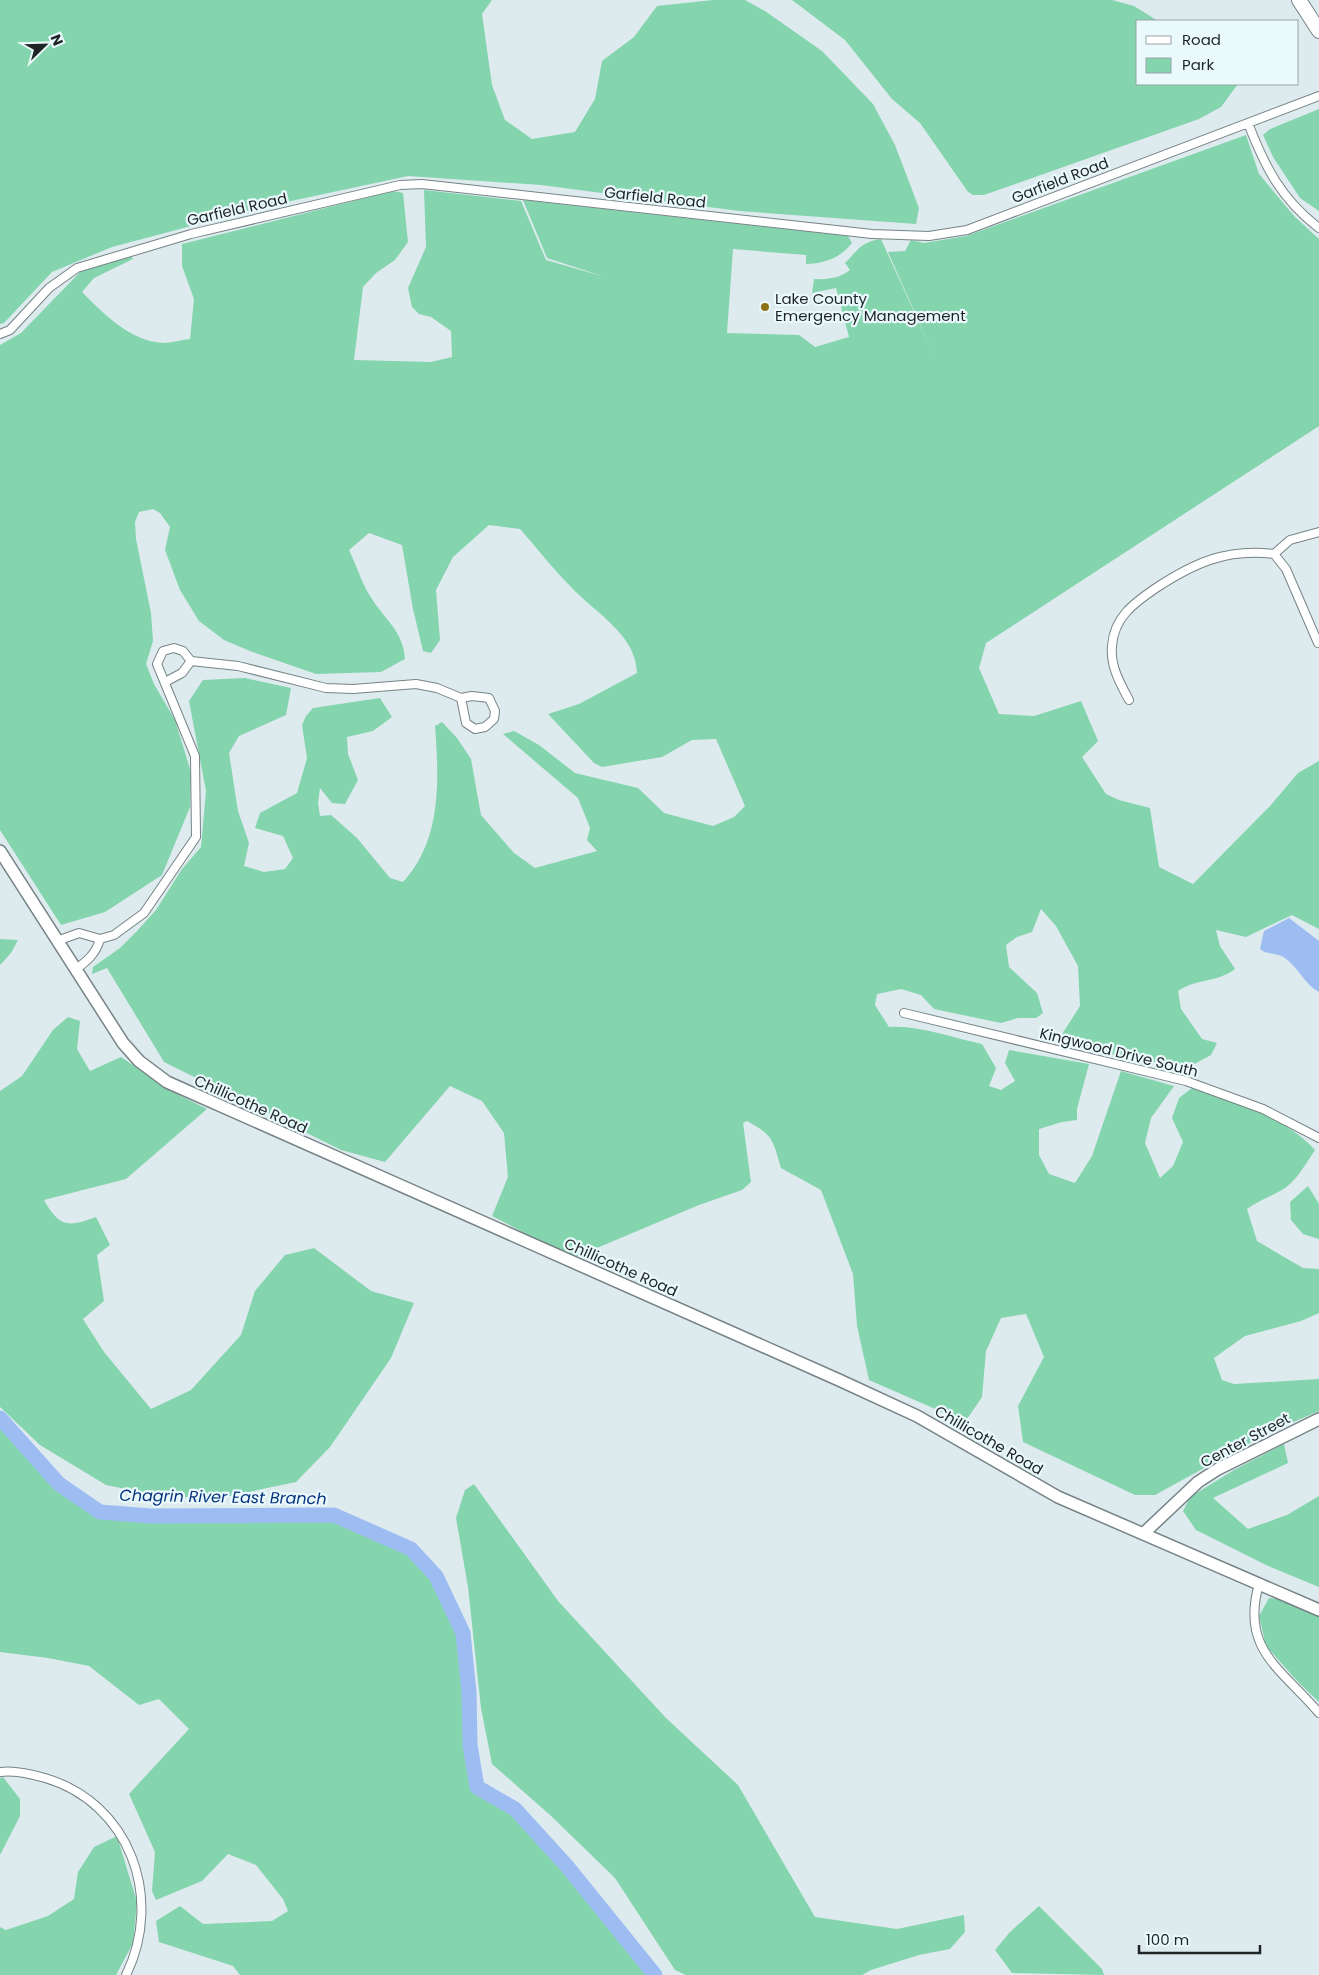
<svg xmlns="http://www.w3.org/2000/svg" width="1319" height="1975" font-family="Poppins,sans-serif">
	<style>
		.green { fill: #84d4ae }
		.water { fill: #9dbcf2 }
		.lines { fill: none; stroke-linecap: round; stroke-linejoin: round }
		.river { stroke: #9dbcf2; stroke-width: 15 }
		.street-casing { stroke: #768386; stroke-width: 10 }
		.secondary-casing { stroke: #768386; stroke-width: 14 }
		.highway-casing { stroke: #768386; stroke-width: 16 }
		.street { stroke: #fff; stroke-width: 8 }
		.secondary { stroke: #fff; stroke-width: 11 }
		.highway { stroke: #fff; stroke-width: 14 }
		.poi-dot { fill: #8f7216; stroke: #eaf9fc; stroke-width: 2 }
		.labels { text-anchor: middle; dominant-baseline: central; stroke-width: 4.5; stroke-linejoin: round; paint-order: stroke }
		.street-label { font-size: 15px; fill: #1f2425; stroke: #eaf9fc }
		.poi-label { font-size: 15px; fill: #1f2425; stroke: #eaf9fc; text-anchor: start }
		.water-label { font-size: 16px; font-style: italic; fill: #08347f; stroke: #eaf9fc }
	</style>
	<rect width="100%" height="100%" fill="#ddebef"/>
	<path class="green" d="M 0,0 L 492,0 L 482,14 L 492,85 L 505,120 L 532,139 L 575,132 L 595,99 L 602,61 L 634,37 L 657,6 L 713,0 L 745,0 L 765,11 L 822,51 L 873,104 L 895,145 L 919,208 L 916,224 L 739,211 L 541,185 L 408,176 L 263,207 L 112,247 L 52,272 L 4,323 L 0,324 Z
		M 792,0 L 1112,0 L 1134,6 L 1158,21 L 1138,21 L 1138,84 L 1238,84 L 1221,107 L 1199,119 L 984,195 L 973,195 L 968,192 L 920,123 L 892,99 L 845,40 Z
		M 1319,109 L 1319,211 L 1300,198 L 1273,157 L 1263,135 L 1270,129 Z
		M 1246,135 L 1259,174 L 1295,217 L 1319,239 L 1319,426 L 986,643 L 979,668 L 999,714 L 1034,716 L 1081,701 L 1098,741 L 1082,757 L 1106,794 L 1119,800 L 1150,808 L 1159,867 L 1193,884 L 1270,806 L 1298,773 L 1319,761 L 1319,929 L 1292,915 L 1246,937 L 1216,930 L 1220,946 L 1235,969 C 1217,983 1197,978 1178,991 L 1181,1009 L 1202,1039 L 1217,1043 L 1211,1055 L 1187,1068 L 1099,1052 L 1067,1038 L 1059,1039 L 1080,1006 L 1078,966 L 1056,926 L 1041,909 L 1032,932 L 1017,937 L 1006,945 L 1009,967 L 1037,993 L 1043,1013 L 1036,1018 L 1018,1018 L 1001,1023 L 934,1009 L 921,995 L 901,989 L 877,994 L 875,1005 L 889,1027 C 920,1025 952,1038 982,1044 L 996,1068 L 989,1086 L 1001,1090 L 1015,1081 L 1005,1063 L 1009,1050 L 1089,1064 L 1077,1109 L 1077,1120 L 1062,1122 L 1039,1129 L 1039,1155 L 1049,1174 L 1075,1183 L 1092,1156 L 1121,1071 L 1174,1086 L 1151,1118 L 1145,1143 L 1160,1178 L 1173,1166 L 1183,1142 L 1172,1118 L 1179,1098 L 1192,1088 C 1234,1103 1284,1116 1315,1150 C 1306,1163 1298,1179 1285,1188 C 1273,1196 1259,1200 1247,1209 L 1257,1241 L 1303,1268 L 1319,1269 L 1319,1313 L 1301,1321 L 1245,1336 L 1214,1358 L 1222,1380 L 1234,1384 L 1319,1379 L 1319,1411 L 1268,1433 L 1155,1495 L 1135,1495 L 1023,1442 L 1018,1406 L 1044,1357 L 1026,1314 L 1001,1318 L 986,1351 L 982,1397 L 965,1422 L 869,1380 L 857,1326 L 853,1274 L 821,1190 L 781,1168 C 773,1140 773,1135 747,1121 L 743,1123 L 751,1182 L 742,1190 L 699,1205 L 573,1258 L 492,1216 L 508,1177 L 504,1133 L 482,1101 L 450,1086 L 385,1162 L 341,1150 L 164,1062 L 107,968 L 92,974 L 93,967 L 120,948 L 137,931 L 156,910 L 182,869 L 201,847 L 206,791 L 189,701 L 203,680 L 245,678 L 291,688 L 286,715 L 239,736 L 229,753 L 238,811 L 249,843 L 244,866 L 264,872 L 285,869 L 293,858 L 283,836 L 255,828 L 260,813 L 297,793 L 307,758 L 302,725 L 306,716 L 313,708 L 380,698 L 392,717 L 373,731 L 347,737 L 348,754 L 358,780 L 345,804 L 332,803 L 320,788 L 318,803 L 320,816 L 331,815 L 357,838 L 390,878 L 403,882 C 442,840 439,780 435,726 L 442,722 L 457,738 L 471,759 L 481,815 L 514,853 L 535,868 L 597,851 L 587,840 L 590,828 L 578,798 L 503,734 L 514,731 L 539,745 L 575,773 L 638,788 L 664,813 L 713,826 L 734,817 L 745,806 L 716,739 L 692,740 L 662,757 L 602,767 L 594,763 L 548,714 L 579,704 L 637,673 C 636,634 595,613 571,587 C 553,569 537,548 520,529 L 489,525 L 453,557 L 436,590 L 440,640 L 431,653 L 423,651 L 413,609 L 402,545 L 369,533 L 349,550 C 357,566 362,585 372,599 C 386,621 403,631 405,659 L 381,672 L 316,674 L 250,651 L 224,640 L 199,621 L 180,590 L 165,550 L 170,527 L 160,513 L 153,509 L 139,512 L 135,522 L 136,539 L 151,613 L 153,641 L 146,664 L 154,684 L 175,720 L 191,772 L 190,807 L 162,875 L 105,912 L 61,925 L 0,830 L 0,345 L 21,333 L 82,270 L 129,254 L 133,259 L 94,278 L 82,292 C 104,314 130,341 163,343 C 171,343 181,340 190,339 L 194,299 L 182,266 L 182,244 L 393,191 L 403,193 L 408,242 L 395,260 L 376,273 L 363,287 L 354,360 L 431,362 L 452,357 L 451,331 L 431,317 L 419,314 L 412,307 L 408,288 L 426,247 L 424,190 L 521,201 L 546,260 L 605,277 L 547,258 L 523,200 L 848,236 L 852,243 C 839,259 825,263 806,264 L 806,255 L 733,249 L 727,333 L 799,335 L 815,347 L 849,337 L 836,288 L 812,293 L 814,279 C 826,280 840,278 850,270 L 845,263 C 859,249 861,242 881,239 L 934,356 L 888,252 L 905,251 L 911,240 L 924,243 L 966,236 Z
		M 0,939 L 18,940 L 11,953 L 0,965 Z
		M 68,1017 L 80,1021 L 77,1049 L 90,1071 L 121,1057 L 171,1091 L 207,1109 L 126,1179 L 44,1200 C 60,1228 68,1227 96,1217 L 110,1245 L 97,1255 L 104,1301 L 83,1319 L 104,1352 L 151,1409 L 191,1390 L 241,1335 L 255,1291 L 285,1255 L 314,1248 L 371,1291 L 414,1303 L 391,1358 L 330,1447 L 296,1482 L 225,1497 L 165,1497 L 106,1485 L 40,1445 L 0,1407 L 0,1091 L 22,1076 L 53,1030 Z
		M 1308,1186 L 1319,1204 L 1319,1239 L 1303,1234 L 1291,1220 L 1290,1202 Z
		M 0,1424 L 16,1437 L 59,1484 L 100,1512 L 151,1516 L 334,1515 L 411,1549 L 436,1576 L 463,1633 L 469,1692 L 470,1745 L 477,1787 L 515,1809 L 566,1865 L 655,1975 L 240,1975 L 233,1966 L 159,1942 L 156,1921 L 180,1906 L 203,1924 L 272,1921 L 288,1911 L 283,1899 L 256,1865 L 228,1854 L 202,1881 L 156,1900 L 152,1891 L 155,1852 L 129,1794 L 189,1729 L 159,1699 L 139,1705 L 89,1666 L 48,1658 L 0,1652 Z
		M 1284,1444 L 1288,1463 L 1213,1498 L 1248,1529 L 1287,1515 L 1319,1496 L 1319,1587 L 1266,1565 L 1196,1530 L 1183,1511 L 1190,1497 L 1234,1470 Z
		M 474,1484 L 558,1601 L 666,1718 L 738,1785 L 815,1917 L 897,1929 L 964,1915 L 965,1932 L 950,1949 L 919,1955 L 871,1970 L 862,1975 L 686,1975 L 675,1970 L 615,1878 L 550,1815 L 492,1764 L 481,1708 L 468,1587 L 456,1518 L 465,1490 Z
		M 1269,1598 L 1286,1600 L 1319,1617 L 1319,1702 L 1298,1682 L 1266,1646 L 1259,1616 Z
		M 3,1777 L 20,1799 L 20,1816 L 0,1855 L 0,1778 Z
		M 117,1836 L 137,1902 L 133,1943 L 116,1975 L 0,1975 L 0,1927 L 6,1930 L 48,1916 L 74,1899 L 78,1872 L 94,1847 Z
		M 1039,1906 L 1102,1969 L 1104,1975 L 1012,1973 L 995,1950 L 1010,1932 Z"/>
	<path class="water" d="M 1289,918 L 1319,941 L 1319,992 C 1304,984 1299,968 1285,958 C 1278,953 1267,955 1260,949 L 1264,931 Z"/>
	<g class="lines">
		<path class="river" d="M 0,1418 L 59,1484 L 100,1512 L 151,1516 L 334,1515 L 411,1549 L 436,1576 L 463,1633 L 469,1692 L 470,1745 L 477,1787 L 515,1809 L 566,1865 L 655,1975"/>
		<g class="street-casing">
			<path id="street" d="M 1248,123 C 1265,167 1281,199 1319,228
				M 0,334 L 10,330 L 49,288 L 77,268 L 191,234 L 400,185 L 422,184 L 872,234 L 929,236 L 967,230 L 1319,96
				M 1274,554 L 1286,569 L 1318,643
				M 1274,554 L 1290,540 L 1319,532
				M 165,682 L 182,673 L 191,661
				M 1129,700 C 1120,683 1110,666 1112,646 C 1114,617 1134,603 1156,588 C 1194,563 1227,548 1274,554
				M 57,941 L 79,933 L 100,939 L 114,935 L 144,913 L 196,837 L 195,756 L 157,664 L 163,651 L 174,648 L 183,651 L 191,661 L 238,666 L 326,688 L 353,689 L 416,684 L 437,688 L 461,698 L 472,696 L 489,698 L 495,711 L 494,719 L 485,727 L 475,729 L 466,723 L 461,698
				M 75,970 C 87,961 96,954 100,939
				M 904,1013 L 1186,1081 L 1263,1109 L 1319,1138
				M 1259,1584 C 1240,1650 1282,1669 1319,1713
				M 0,1772 C 15,1770 31,1774 45,1778 C 130,1803 164,1898 126,1975"/>
		</g>
		<g class="secondary-casing">
			<path id="secondary" d="M 0,851 L 123,1043 L 139,1061 L 167,1082 L 839,1380 L 917,1416 L 1058,1497 L 1319,1610
				M 1144,1533 L 1198,1482 L 1218,1469 L 1319,1419"/>
		</g>
		<g class="highway-casing">
			<path id="highway" d="M 1299,0 L 1319,31"/>
		</g>
		<use href="#street" class="street"/>
		<use href="#secondary" class="secondary"/>
		<use href="#highway" class="highway"/>
	</g>
	<circle class="poi-dot" cx="765" cy="307" r="5"/>
	<g class="labels">
		<g class="street-label">
			<text transform="translate(1060 180) rotate(-21)">Garfield Road</text>
			<text transform="translate(655 197) rotate(6)">Garfield Road</text>
			<text transform="translate(237 209) rotate(-13)">Garfield Road</text>
			<text transform="translate(1119 1052) rotate(14)">Kingwood Drive South</text>
			<text transform="translate(251 1104) rotate(24)">Chillicothe Road</text>
			<text transform="translate(621 1267) rotate(24)">Chillicothe Road</text>
			<text transform="translate(989 1440) rotate(30)">Chillicothe Road</text>
			<text transform="translate(1245 1440) rotate(-28)">Center Street</text>
		</g>
		<g class="poi-label">
			<text x="775" y="298">Lake County<tspan x="775" dy="17">Emergency Management</tspan></text>
		</g>
		<g class="water-label">
			<text transform="translate(223 1497) rotate(1)">Chagrin River East Branch</text>
		</g>
	</g>
	<rect x="1136" y="20" width="162" height="65" fill="#eaf9fc" stroke="#99a4a6"/>
	<rect x="1146" y="36" width="25" height="8" fill="#ffffff" stroke="#99a4a6"/>
	<text x="1182" y="45" font-size="15" fill="#1f2425">Road</text>
	<rect x="1146" y="58" width="25" height="15" fill="#84d4ae" stroke="#99a4a6"/>
	<text x="1182" y="70" font-size="15" fill="#1f2425">Park</text>
	<g transform="translate(45 45) rotate(67)" stroke="#eaf9fc" stroke-width="4" paint-order="stroke">
	<path d="M0-4L9 19L0 12L-9 19Z" fill="#1f2425"/>
	<text y="-8" font-size="14" font-weight="bold" text-anchor="middle" fill="#1f2425">N</text>
	</g>
	<path d="M1139 1945v8h121v-8" fill="none" stroke="#1f2425" stroke-width="2.5"/>
	<text x="1146" y="1945" font-size="15" fill="#1f2425" stroke="#eaf9fc" stroke-width="4" paint-order="stroke">100 m</text>
</svg>
